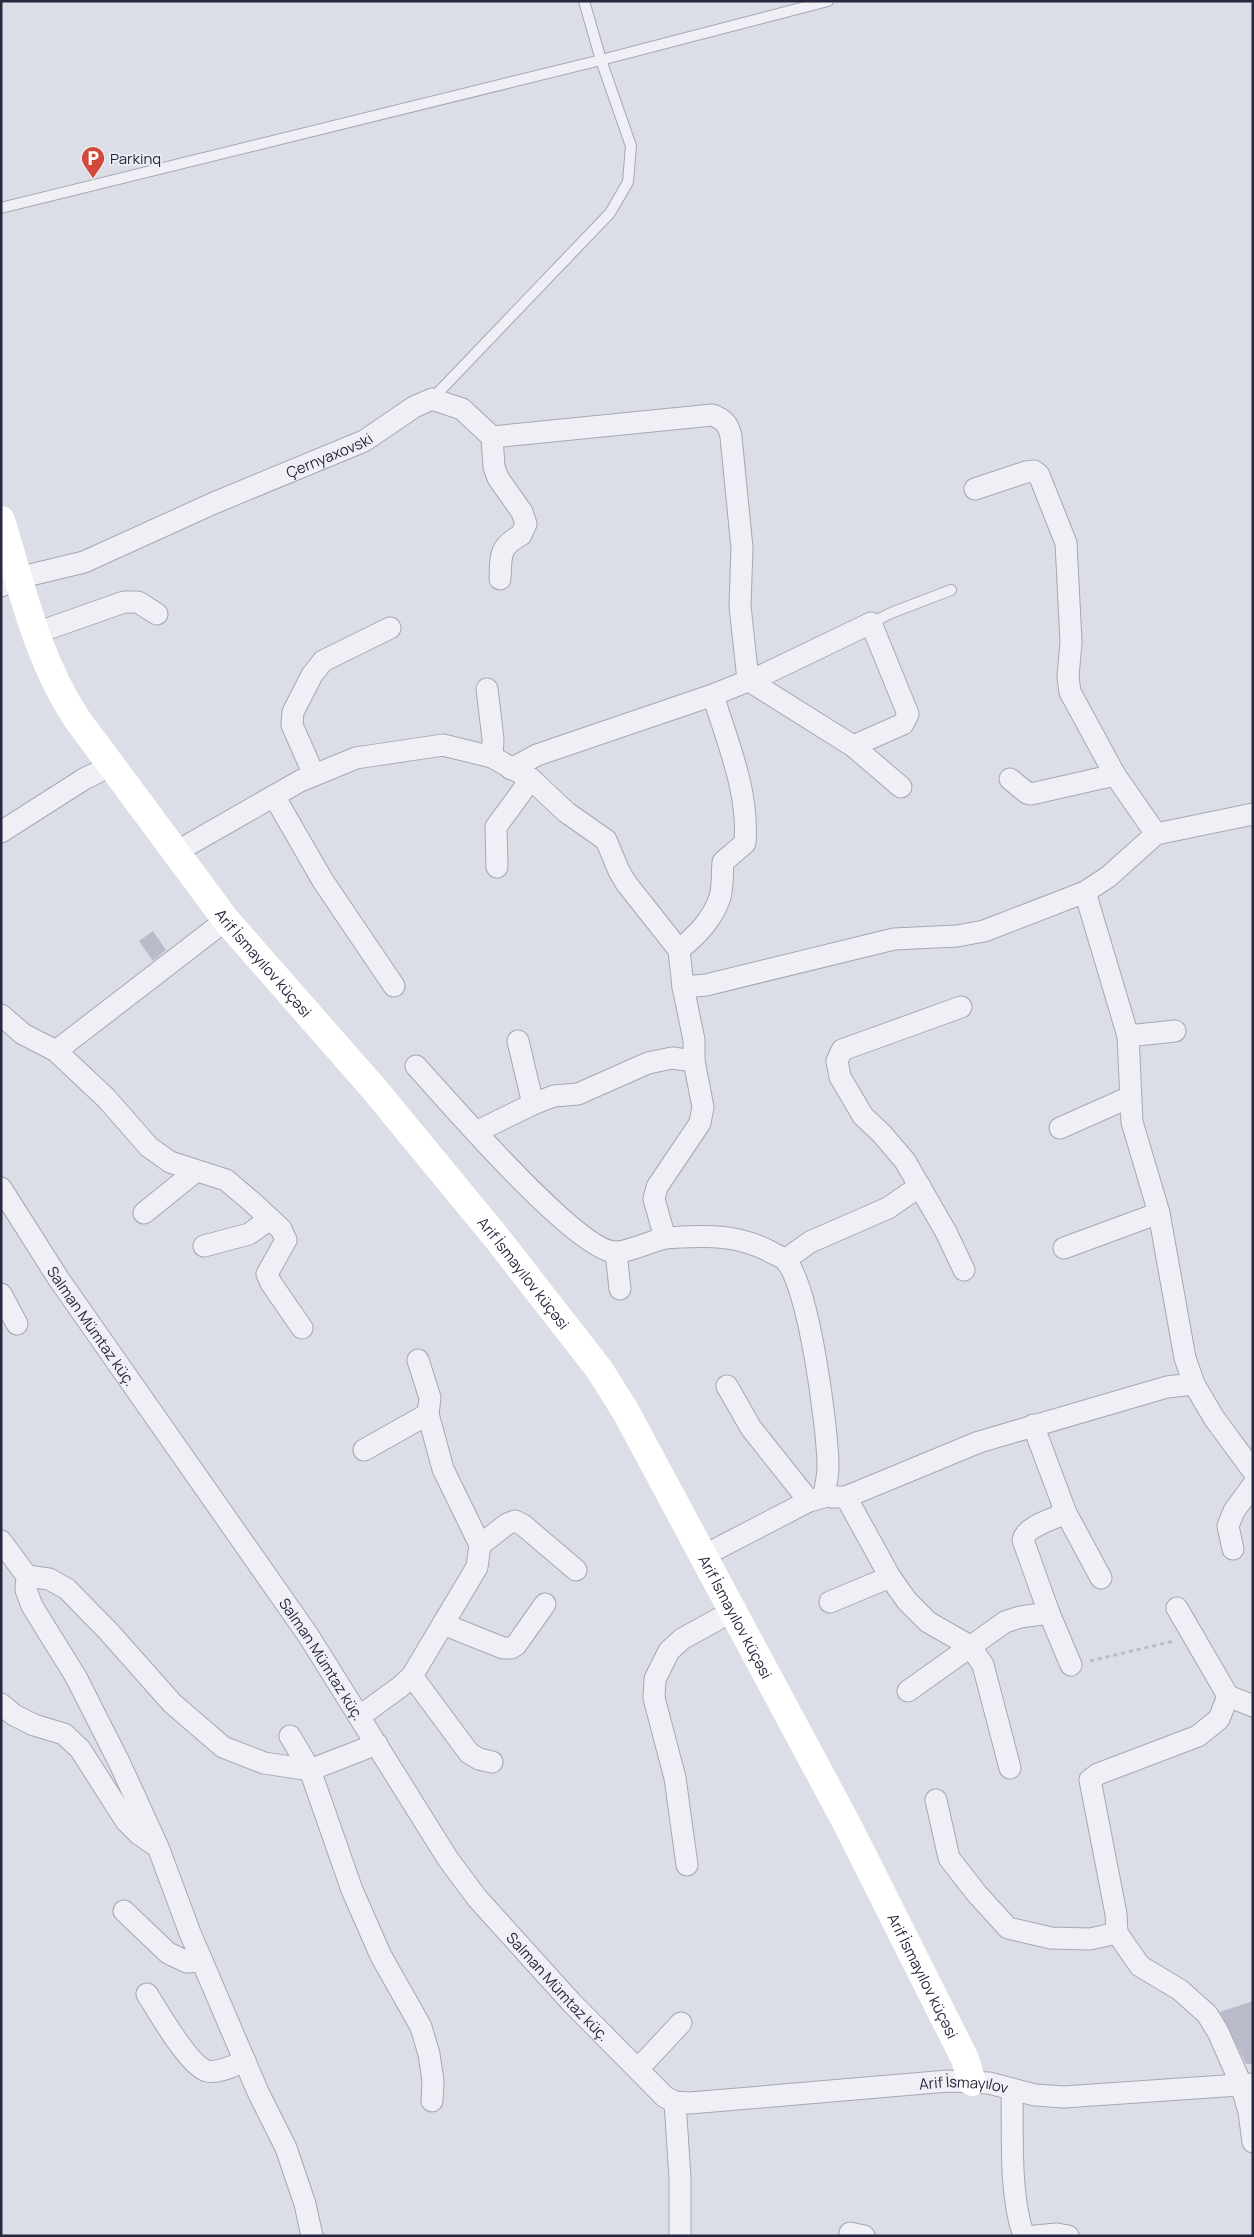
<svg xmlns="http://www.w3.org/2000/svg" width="1254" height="2237" font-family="Manrope,sans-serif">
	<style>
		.building { fill: #b9bbca }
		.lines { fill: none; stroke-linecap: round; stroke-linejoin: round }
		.lane-casing { stroke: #a5a7b4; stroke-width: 12 }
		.street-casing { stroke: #a5a7b4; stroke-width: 23 }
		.path { stroke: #babbc5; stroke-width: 3; stroke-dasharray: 4 4; stroke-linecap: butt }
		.lane { stroke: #efeff5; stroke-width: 10 }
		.street { stroke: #efeff5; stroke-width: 21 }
		.secondary { stroke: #fff; stroke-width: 28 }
		.labels { text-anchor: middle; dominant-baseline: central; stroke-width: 4; stroke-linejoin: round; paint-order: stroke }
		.poi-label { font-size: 15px; fill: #25283e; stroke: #ebedf5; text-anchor: start }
		.street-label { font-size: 15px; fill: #25283e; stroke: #ebedf5 }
	</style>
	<rect width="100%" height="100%" fill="#dcdee7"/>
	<path class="building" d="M 153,931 L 166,950 L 153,961 L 139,941 Z
		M 1253,2001 L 1253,2064 L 1246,2064 L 1220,2012 Z"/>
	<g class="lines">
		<g class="lane-casing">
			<path id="lane" d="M 1,208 L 601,60 L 828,1
				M 432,399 L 610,213 L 628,182 L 631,146 L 601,60 L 584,1
				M 871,623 L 891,613 L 951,590"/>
		</g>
		<g class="street-casing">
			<g id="street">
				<path d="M 492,437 L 712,415 C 724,419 729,425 731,437 L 742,548 L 740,606 L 748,680 L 853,746 L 901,787"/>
				<path d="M 975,489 L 1026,472 L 1034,471 L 1039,475 L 1066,543 L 1071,642 L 1068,677 L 1070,692 L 1115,775 L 1156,834"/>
				<path id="s1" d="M 1,586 L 18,578 L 84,562 L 214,503 L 364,441 L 414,407 L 432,399 L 462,409 L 492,437 L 494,467 L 498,478 L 522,512 L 526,524 L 521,535 C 499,547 501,555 500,579"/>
				<path d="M 36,633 L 124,602 L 138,602 L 157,614"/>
				<path d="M 487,689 L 493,739 L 492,757"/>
				<path d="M 511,769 L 537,755 L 713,695 L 765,674 L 871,623 L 908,714 L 903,724 L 853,746"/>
				<path d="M 314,775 L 292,725 L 293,712 L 312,675 L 323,661 L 390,628"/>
				<path d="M 1010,779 L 1027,793 L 1031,794 L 1115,775"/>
				<path d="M 274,796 L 323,881 L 394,986"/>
				<path d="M 1,832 L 84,779 L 112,765"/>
				<path d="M 176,852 L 300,781 L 356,758 L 443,745 L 492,757 L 531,779 L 566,812 L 606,840 L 619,871 L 626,883 L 679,950 L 683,987 L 694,1040 L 694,1061 L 703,1107 L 700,1123 L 657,1187 L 654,1199 L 665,1238 C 703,1236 734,1233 769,1251 C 773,1254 781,1256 785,1260 C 809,1283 828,1431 828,1467 C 828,1477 825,1487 824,1497 L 809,1501 L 703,1556"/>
				<path d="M 497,867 L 496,827 L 531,779"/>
				<path d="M 1085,892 L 1128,1036 L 1132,1122 L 1159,1213 L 1185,1358 L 1194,1384 L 1214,1418 L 1253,1471"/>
				<path d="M 679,950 C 697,935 713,919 720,897 C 723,887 722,873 723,862 L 745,843 C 749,792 728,744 713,695"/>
				<path d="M 683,987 L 706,985 L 894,939 L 957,936 L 984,931 L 1085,892 L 1108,877 L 1156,834 L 1253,814"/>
				<path d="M 961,1007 L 842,1050 L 837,1061 L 840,1077 L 863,1116 L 882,1134 L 905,1161 L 946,1232 L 964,1270"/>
				<path d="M 1,1015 L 23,1034 L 56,1051 L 106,1098 L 149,1147 L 170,1162 L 226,1180 L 252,1202 L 281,1229 L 286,1240 L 267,1274 L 271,1283 L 302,1328"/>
				<path d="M 1128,1036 L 1175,1031"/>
				<path d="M 518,1041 L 533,1104"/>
				<path d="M 56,1051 L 226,920"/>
				<path d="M 416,1066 C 448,1101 574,1248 614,1252 C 626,1253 652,1241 665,1238"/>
				<path d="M 1060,1128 L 1130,1097"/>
				<path d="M 476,1132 L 533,1104 L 554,1096 L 578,1094 L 648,1063 L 672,1058 L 694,1061"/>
				<path id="s2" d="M 1,1188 L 58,1278 L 308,1635 L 448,1859 L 477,1898 L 571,2002 L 665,2097 L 675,2102 L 690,2103 L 948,2081 L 989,2083 L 1035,2095 L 1064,2097 L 1253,2084"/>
				<path d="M 144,1213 L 196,1171"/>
				<path d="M 204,1246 L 249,1234 L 270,1219"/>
				<path d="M 1064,1248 L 1159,1213"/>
				<path d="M 616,1252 L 620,1289"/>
				<path d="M 785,1260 L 810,1242 L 888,1208 L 920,1186"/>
				<path d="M 1,1294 L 17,1324"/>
				<path d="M 727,1386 L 751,1428 L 809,1501"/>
				<path d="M 1033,1425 L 1066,1513 L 1101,1578"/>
				<path d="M 364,1450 L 428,1414"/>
				<path d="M 832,1497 L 846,1497 L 890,1577 L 907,1601 L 928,1622 L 970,1646 L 983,1665 L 1010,1768"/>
				<path d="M 846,1497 L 979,1442 L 1167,1387 L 1194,1384"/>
				<path d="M 1066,1513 C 1054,1519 1026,1526 1023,1540 L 1049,1613 L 1071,1665"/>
				<path d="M 1,1541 L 27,1576 L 26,1590 L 32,1606 L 76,1677 L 120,1764 L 158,1847 L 190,1933 L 258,2092 L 286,2148 L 305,2204 L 312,2236"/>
				<path d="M 480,1545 L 507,1524 L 515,1521 L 523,1525 L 576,1570"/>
				<path d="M 1233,1549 L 1228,1526 L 1234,1511 L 1253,1485"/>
				<path d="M 27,1576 L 49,1579 L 67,1589 L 109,1632 L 172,1703 L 223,1747 L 264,1763 L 310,1770 L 377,1744"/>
				<path d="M 830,1602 L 890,1577"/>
				<path d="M 443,1624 L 503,1648 L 511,1648 L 516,1645 L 545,1604"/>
				<path d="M 412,1676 L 469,1753 L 479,1759 L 492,1762"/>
				<path d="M 908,1691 L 1005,1622 L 1020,1617 L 1049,1613"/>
				<path d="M 1228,1696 L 1253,1706"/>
				<path d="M 1,1704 L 14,1715 L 34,1725 L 64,1734 L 80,1749 L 126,1821 L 139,1834 L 155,1845"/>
				<path d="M 360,1716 L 400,1687 L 412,1676 L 477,1567 L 480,1545 L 443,1469 L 428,1414 L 430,1398 L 418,1360"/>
				<path d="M 290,1736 L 310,1770 L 352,1890 L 381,1956 L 421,2027 L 429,2054 L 433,2081 L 432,2101"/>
				<path d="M 936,1800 L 949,1858 L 977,1894 L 1008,1928 L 1051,1938 L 1090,1939 L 1117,1933 L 1140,1966 L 1180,1990 L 1207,2014 L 1218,2032 L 1241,2084 L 1249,2112 L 1253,2142"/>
				<path d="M 687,1865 L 675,1778 L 654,1698 L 655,1679 L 669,1651 L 682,1639 L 733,1611"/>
				<path d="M 124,1911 L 168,1953 L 187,1962 L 202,1961"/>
				<path d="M 1117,1933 L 1116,1914 L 1090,1780 L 1098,1774 L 1198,1736 L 1219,1719 L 1228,1696 L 1177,1608"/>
				<path d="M 147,1994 C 158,2011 188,2065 207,2071 C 218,2074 235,2065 245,2061"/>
				<path d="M 638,2069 L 681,2023"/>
				<path d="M 1012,2089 C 1013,2132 1009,2196 1024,2236"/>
				<path d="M 675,2102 L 680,2178 L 680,2236"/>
				<path d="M 850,2233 L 864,2236"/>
				<path d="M 1035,2236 L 1057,2234 L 1068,2236"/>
			</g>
		</g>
		<path class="path" d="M 1090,1661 L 1174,1641"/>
		<use href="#lane" class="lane"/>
		<use href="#street" class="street"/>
		<path class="secondary" id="s3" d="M 1,520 C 22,588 37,659 77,719 L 226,920 L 375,1090 L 496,1237 L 599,1369 L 626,1412 L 848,1826 L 965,2059 L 972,2082"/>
	</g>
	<defs>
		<g id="parking-pin" transform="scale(1.25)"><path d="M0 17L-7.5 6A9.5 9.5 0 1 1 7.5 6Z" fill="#d34839" stroke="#ebedf5"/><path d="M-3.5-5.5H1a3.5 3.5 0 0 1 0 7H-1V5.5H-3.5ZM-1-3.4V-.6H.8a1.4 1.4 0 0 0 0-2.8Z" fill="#fff"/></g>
	</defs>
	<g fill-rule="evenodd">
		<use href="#parking-pin" x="93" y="158"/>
	</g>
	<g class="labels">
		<g class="poi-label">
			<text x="110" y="158">Parkinq</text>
		</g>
		<g class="street-label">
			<text stroke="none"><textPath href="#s1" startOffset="354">Çernyaxovski</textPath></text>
			<text stroke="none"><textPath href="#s3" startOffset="521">Arif İsmayılov küçəsi</textPath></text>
			<text stroke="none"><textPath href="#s3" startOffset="926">Arif İsmayılov küçəsi</textPath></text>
			<text stroke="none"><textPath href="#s2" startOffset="165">Salman Mümtaz küç.</textPath></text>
			<text stroke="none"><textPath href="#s3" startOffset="1331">Arif İsmayılov küçəsi</textPath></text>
			<text stroke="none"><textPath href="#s2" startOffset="570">Salman Mümtaz küç.</textPath></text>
			<text stroke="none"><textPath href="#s3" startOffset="1736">Arif İsmayılov küçəsi</textPath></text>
			<text stroke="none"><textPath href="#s2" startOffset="975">Salman Mümtaz küç.</textPath></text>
			<text stroke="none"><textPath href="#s2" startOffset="1430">Arif İsmayılov</textPath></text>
		</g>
	</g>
	<rect width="1254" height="2237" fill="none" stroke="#25283e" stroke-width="5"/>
</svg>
